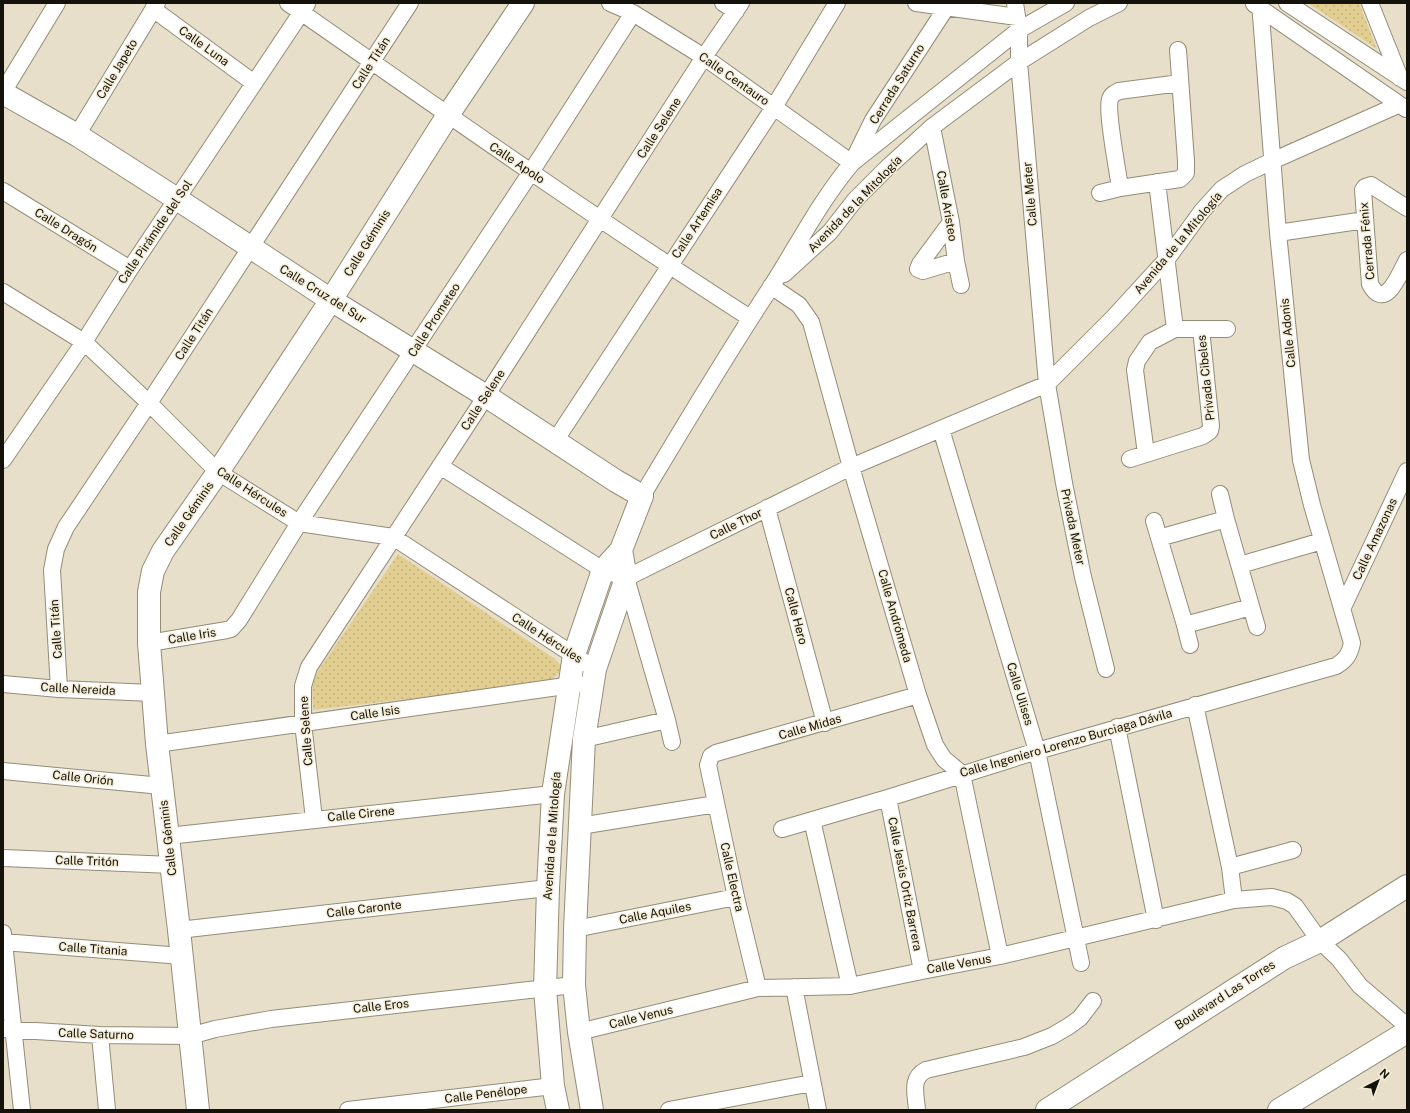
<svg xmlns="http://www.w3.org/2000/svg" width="1410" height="1113" font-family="'Public Sans',sans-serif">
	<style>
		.grass { fill: url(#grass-dots) }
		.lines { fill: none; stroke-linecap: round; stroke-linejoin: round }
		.street-casing { stroke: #938c77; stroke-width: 18 }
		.secondary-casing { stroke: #938c77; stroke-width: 24 }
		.street { stroke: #fff; stroke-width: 16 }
		.secondary { stroke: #fff; stroke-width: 22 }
		.labels { text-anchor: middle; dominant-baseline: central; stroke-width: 3; stroke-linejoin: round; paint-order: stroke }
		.street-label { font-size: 12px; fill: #14120a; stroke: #f4ecd6 }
	</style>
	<defs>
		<pattern id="grass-dots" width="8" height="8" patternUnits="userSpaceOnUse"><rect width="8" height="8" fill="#e3ce91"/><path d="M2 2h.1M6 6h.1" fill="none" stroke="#c2b07c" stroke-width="1.8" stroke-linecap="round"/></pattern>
	</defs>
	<rect width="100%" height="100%" fill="#e7dfc9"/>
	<path class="grass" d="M 1308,3 L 1359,3 L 1377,49 Z
		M 398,554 L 555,659 L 562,667 L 557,675 L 545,683 L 313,710 L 312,680 Z"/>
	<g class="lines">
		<g class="street-casing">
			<path id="street" d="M 288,3 C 441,110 593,217 750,318
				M 610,3 L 633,13 L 704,57 L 852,163 L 873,120 L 946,8
				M 723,3 L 736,11
				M 916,3 L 1017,17
				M 1015,3 L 1019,30 L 1019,62 L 1047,384 L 1064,483 L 1083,577 L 1106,669
				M 1287,3 L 1407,82
				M 1370,3 L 1400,78
				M 1254,4 L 1406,109
				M 153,9 L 254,83
				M 3,92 L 57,3
				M 932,127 L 951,222 L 956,261 L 961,285
				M 77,135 L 157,3
				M 1157,182 L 1175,329
				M 1120,188 C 1118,172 1106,111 1110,99 C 1111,95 1115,93 1119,91 L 1180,83
				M 3,191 L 130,269
				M 1100,193 L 1120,188 L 1180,179 L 1186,173 L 1186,161 L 1178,50
				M 1407,208 L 1371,185 L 1365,187 L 1363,190 L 1370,284 C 1385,313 1400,273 1407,260
				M 951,222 L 920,264 L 918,269 L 923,271 L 956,261
				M 1278,233 L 1365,220
				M 784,274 L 830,232 L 855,200 L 887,168 L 932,127 L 1019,62 L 1089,18 L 1119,3
				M 771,286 L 799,305 L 811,322 L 851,467 L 918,695 L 935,745 L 944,759 L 962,774 L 1000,956
				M 3,292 L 84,342 L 149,403 L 218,472 L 299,523 L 393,537 L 595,669
				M 941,429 L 1037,751 L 1081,963
				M 555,441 L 774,107 L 837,3
				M 1146,454 L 1135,370 L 1137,361 L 1150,342 L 1175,329 L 1227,329
				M 1130,459 L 1203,436 L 1210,431 L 1211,426 L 1201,329
				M 3,460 L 84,342 L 130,269 L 307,4
				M 440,466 L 603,570 L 626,578 L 851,467 L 1047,384 L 1113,318 L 1167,259 L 1202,211 L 1222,189 L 1245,174 L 1272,161 L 1398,105
				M 1220,494 L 1226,519 L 1257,627
				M 642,496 C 684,426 726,355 771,287 C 798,245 820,201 852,163 L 1019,30 L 1066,3
				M 767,508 L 825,723
				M 1154,521 L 1185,625 L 1190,645
				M 1159,538 L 1226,519
				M 1240,565 L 1322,541
				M 626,578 L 667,720 L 672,742
				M 1343,607 L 1407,471
				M 1185,625 L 1251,607
				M 149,643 L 227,630 L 231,629 L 239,620 L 299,523 L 531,172 L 633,13
				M 3,684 L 59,689 L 153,693
				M 59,689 L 52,570 L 56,549 L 66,527 L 149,403 L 410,3
				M 1195,705 L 1230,867 L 1234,900
				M 1117,727 L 1156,920
				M 584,739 L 667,720
				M 157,744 L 579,684
				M 3,771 L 162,786
				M 888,798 L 922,971
				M 314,819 L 303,723 L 303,686 L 309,667 L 486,396 L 704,57 L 741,3
				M 812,820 L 850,986
				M 580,826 L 716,804
				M 782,829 L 888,798 L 1037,751 L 1336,666 C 1346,660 1350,654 1352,643 L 1312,505 L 1301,460 L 1278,233 L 1260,3
				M 168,836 L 553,794
				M 3,858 L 172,865
				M 1230,867 L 1293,850
				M 575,929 L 736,897
				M 179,930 L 548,888
				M 3,933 L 22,1110
				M 3,942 L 182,956
				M 794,987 L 818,1110
				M 758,988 L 736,897 L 708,765 L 711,756 L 716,753 L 918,695
				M 3,1029 L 100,1035 L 190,1036 L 215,1029 L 271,1019 L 574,985
				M 579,1032 L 758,988 L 850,986 L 922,971 L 1000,956 L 1234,900 L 1272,897 L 1287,901 L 1295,906 L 1320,941 L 1339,959 L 1360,986 L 1407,1026
				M 100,1035 L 107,1110
				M 348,1110 L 553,1086
				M 669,1110 L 812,1083
				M 917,1110 C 916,1095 910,1078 926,1070 L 1024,1047 L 1052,1036 L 1069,1026 L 1080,1018 L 1093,1001"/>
		</g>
		<g class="secondary-casing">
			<path id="secondary" d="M 3,93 L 77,135 L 177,199 L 331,300 L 486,396 L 616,481 L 642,496 L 621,550 L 603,570 L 574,655 L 553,794 L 548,888 L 545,989 L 553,1086 L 558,1110
				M 198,1110 L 179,930 L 157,744 L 149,643 L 149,592 L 153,571 L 163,551 L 218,472 L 331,300 L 448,115 L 523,3
				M 592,1110 L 579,1032 L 574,985 L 575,929 L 584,739 L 595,669 L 626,578 L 621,550
				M 1047,1110 L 1284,958 L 1320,941 L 1407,886
				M 1279,1110 L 1407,1032"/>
		</g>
		<use href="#street" class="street"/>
		<use href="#secondary" class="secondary"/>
	</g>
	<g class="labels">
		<g class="street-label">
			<text transform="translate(204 46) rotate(36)">Calle Luna</text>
			<text transform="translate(371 63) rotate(-57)">Calle Titán</text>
			<text transform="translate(117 69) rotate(-59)">Calle Japeto</text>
			<text transform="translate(734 79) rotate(35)">Calle Centauro</text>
			<text transform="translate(897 84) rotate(-58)">Cerrada Saturno</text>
			<text transform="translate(659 128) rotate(-57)">Calle Selene</text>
			<text transform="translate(517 163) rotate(34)">Calle Apolo</text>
			<text transform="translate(1030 194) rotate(-95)">Calle Meter</text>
			<text transform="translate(855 204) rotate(-46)">Avenida de la Mitología</text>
			<text transform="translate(947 206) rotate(80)">Calle Aristeo</text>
			<text transform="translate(697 223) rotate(-57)">Calle Artemisa</text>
			<text transform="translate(66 230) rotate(32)">Calle Dragón</text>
			<text transform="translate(155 232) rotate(-56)">Calle Pirámide del Sol</text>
			<text transform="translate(1367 241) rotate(-95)">Cerrada Fénix</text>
			<text transform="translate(367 243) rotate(-58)">Calle Géminis</text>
			<text transform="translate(1178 243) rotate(-50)">Avenida de la Mitología</text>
			<text transform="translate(323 294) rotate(32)">Calle Cruz del Sur</text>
			<text transform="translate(434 320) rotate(-57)">Calle Prometeo</text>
			<text transform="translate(1288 333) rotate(-96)">Calle Adonis</text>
			<text transform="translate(194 334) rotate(-57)">Calle Titán</text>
			<text transform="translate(1206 378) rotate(-96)">Privada Cibeles</text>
			<text transform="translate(483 400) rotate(-57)">Calle Selene</text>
			<text transform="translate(252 492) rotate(33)">Calle Hércules</text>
			<text transform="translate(189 514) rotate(-55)">Calle Géminis</text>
			<text transform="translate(736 524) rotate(-26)">Calle Thor</text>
			<text transform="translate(1073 527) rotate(78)">Privada Meter</text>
			<text transform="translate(1375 539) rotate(-65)">Calle Amazonas</text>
			<text transform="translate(796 616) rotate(75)">Calle Hero</text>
			<text transform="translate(895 616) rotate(74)">Calle Andrómeda</text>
			<text transform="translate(56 629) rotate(-94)">Calle Titán</text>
			<text transform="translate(192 636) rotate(-9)">Calle Iris</text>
			<text transform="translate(547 638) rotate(33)">Calle Hércules</text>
			<text transform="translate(78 689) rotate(3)">Calle Nereida</text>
			<text transform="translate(1020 694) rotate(73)">Calle Ulises</text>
			<text transform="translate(375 713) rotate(-8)">Calle Isis</text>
			<text transform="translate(810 727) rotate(-16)">Calle Midas</text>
			<text transform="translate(306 731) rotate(-94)">Calle Selene</text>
			<text transform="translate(1066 743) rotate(-16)">Calle Ingeniero Lorenzo Burciaga Dávila</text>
			<text transform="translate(83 778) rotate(6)">Calle Orión</text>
			<text transform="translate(361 814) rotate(-6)">Calle Cirene</text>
			<text transform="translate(552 836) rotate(-86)">Avenida de la Mitología</text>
			<text transform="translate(168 838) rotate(-97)">Calle Géminis</text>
			<text transform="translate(87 861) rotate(2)">Calle Tritón</text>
			<text transform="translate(732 877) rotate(77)">Calle Electra</text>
			<text transform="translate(905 884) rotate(79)">Calle Jesús Ortiz Barrera</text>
			<text transform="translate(364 909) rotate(-7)">Calle Caronte</text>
			<text transform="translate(655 913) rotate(-11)">Calle Aquiles</text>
			<text transform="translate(93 949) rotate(4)">Calle Titania</text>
			<text transform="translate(959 964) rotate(-10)">Calle Venus</text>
			<text transform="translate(1225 995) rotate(-33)">Boulevard Las Torres</text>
			<text transform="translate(381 1006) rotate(-6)">Calle Eros</text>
			<text transform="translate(641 1017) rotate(-14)">Calle Venus</text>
			<text transform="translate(96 1034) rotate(2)">Calle Saturno</text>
			<text transform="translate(486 1094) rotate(-7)">Calle Penélope</text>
		</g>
	</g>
	<rect width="1410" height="1113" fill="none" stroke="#14120a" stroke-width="8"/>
	<g transform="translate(1378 1081) rotate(42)" stroke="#f4ecd6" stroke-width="3" paint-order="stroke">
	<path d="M0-3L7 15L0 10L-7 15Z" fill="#14120a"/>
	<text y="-6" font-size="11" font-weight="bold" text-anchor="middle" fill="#14120a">N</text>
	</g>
</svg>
